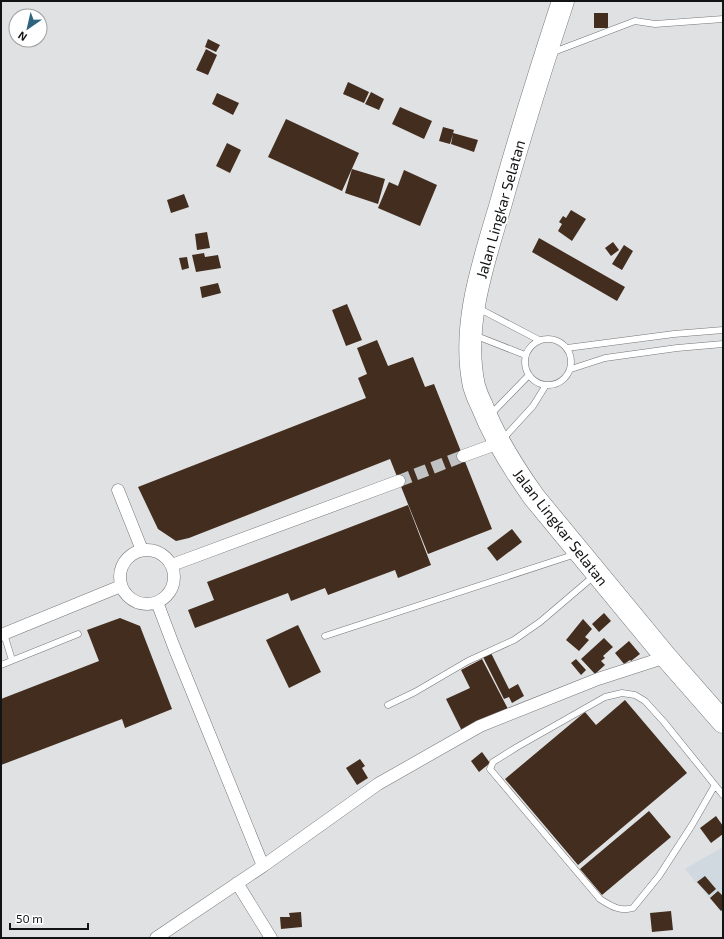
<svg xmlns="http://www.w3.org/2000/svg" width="724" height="939" font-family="'Exo 2',sans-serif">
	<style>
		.built { fill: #d0d8e0 }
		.building { fill: #432d1e }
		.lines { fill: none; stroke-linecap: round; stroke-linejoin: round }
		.street-tunnel { stroke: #c0c2c4; stroke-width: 12; stroke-dasharray: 12 6; stroke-linecap: butt }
		.lane-casing { stroke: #747678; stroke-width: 7 }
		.street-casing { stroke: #747678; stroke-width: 13 }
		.highway-casing { stroke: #747678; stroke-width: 23 }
		.lane { stroke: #fff; stroke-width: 6 }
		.street { stroke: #fff; stroke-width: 12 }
		.highway { stroke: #fff; stroke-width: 22 }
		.labels { text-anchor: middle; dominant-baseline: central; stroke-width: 4; stroke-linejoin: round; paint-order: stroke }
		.street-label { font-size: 15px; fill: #121314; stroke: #fff }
	</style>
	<rect width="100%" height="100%" fill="#dfe1e3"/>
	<path class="built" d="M 723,847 L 723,914 L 685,869 Z"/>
	<path class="building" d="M 594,13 L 608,13 L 608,28 L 594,28 Z
		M 208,39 L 220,45 L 216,52 L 205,47 Z
		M 206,49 L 217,55 L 208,75 L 196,70 Z
		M 348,82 L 369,92 L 364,103 L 343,94 Z
		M 371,92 L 384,99 L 379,110 L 365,104 Z
		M 217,93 L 239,103 L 233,115 L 212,104 Z
		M 400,107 L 432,121 L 424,139 L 392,124 Z
		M 286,119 L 359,153 L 342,191 L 268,157 Z
		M 443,127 L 454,130 L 453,133 L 478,140 L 474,152 L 451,144 L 453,134 L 450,144 L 439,141 Z
		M 227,143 L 241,150 L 230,173 L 216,166 Z
		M 352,169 L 385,179 L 378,204 L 345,193 Z
		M 404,170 L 437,185 L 420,226 L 378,208 L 389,182 L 398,186 Z
		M 184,194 L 189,207 L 171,213 L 167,200 Z
		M 571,210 L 586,219 L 572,241 L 558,231 L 562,224 L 559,222 L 563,216 L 566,218 Z
		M 207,232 L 210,248 L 197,250 L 195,234 Z
		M 539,238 L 625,287 L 617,301 L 532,252 Z
		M 613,242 L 619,250 L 611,256 L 605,248 Z
		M 624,245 L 633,251 L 622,270 L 612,264 Z
		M 204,253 L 205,257 L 218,255 L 221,268 L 196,272 L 192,255 Z
		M 187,257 L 189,268 L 182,270 L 179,258 Z
		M 218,283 L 221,293 L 202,298 L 200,287 Z
		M 347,304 L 362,340 L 346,346 L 332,310 Z
		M 377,340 L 388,366 L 413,357 L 425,387 L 434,384 L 492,529 L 428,554 L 390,459 L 189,538 L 176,541 L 158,529 L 138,487 L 366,398 L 358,378 L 367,374 L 357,348 Z
		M 408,505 L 431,565 L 398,578 L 395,570 L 328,595 L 325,588 L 291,601 L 288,593 L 195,628 L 188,610 L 214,600 L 207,582 Z
		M 512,529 L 522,542 L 497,561 L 487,548 Z
		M 604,613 L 611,621 L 599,632 L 592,624 Z
		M 120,618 L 140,626 L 172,709 L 125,728 L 122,719 L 1,765 L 1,699 L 99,661 L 87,630 Z
		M 583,619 L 592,629 L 585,637 L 589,640 L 579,651 L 566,640 Z
		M 298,625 L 321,672 L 289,688 L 266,640 Z
		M 604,638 L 613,647 L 603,656 L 605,658 L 601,661 L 605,665 L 595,674 L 581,659 Z
		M 629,641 L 640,654 L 631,661 L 630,660 L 624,664 L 615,653 Z
		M 491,653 L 509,689 L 518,684 L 524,696 L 512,703 L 509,697 L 504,699 L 483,657 Z
		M 482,659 L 508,709 L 462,731 L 446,699 L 470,688 L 461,670 Z
		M 576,659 L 586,670 L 581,675 L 571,663 Z
		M 625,700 L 687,773 L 578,865 L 505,779 L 585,712 L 596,725 Z
		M 482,752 L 490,763 L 479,772 L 471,761 Z
		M 360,759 L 365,766 L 362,768 L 368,778 L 357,785 L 346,768 Z
		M 649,811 L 671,837 L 602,895 L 580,869 Z
		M 716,816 L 723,826 L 723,834 L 711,843 L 700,828 Z
		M 705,876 L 716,889 L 709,895 L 697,882 Z
		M 718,891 L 723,896 L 723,909 L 721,911 L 710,898 Z
		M 671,911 L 673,930 L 652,932 L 650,913 Z
		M 301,912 L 302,927 L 281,929 L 280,917 L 290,917 L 289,913 Z"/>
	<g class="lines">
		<path class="street-tunnel" d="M 399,481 L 463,456"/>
		<g class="lane-casing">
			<path id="lane" d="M 551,53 L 635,21 L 655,24 L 723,19
				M 478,308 L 539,340
				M 474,335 L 525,355
				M525 362a23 23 0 1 1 46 0a23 23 0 1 1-46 0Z
				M 567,348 L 674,334 L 723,330
				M 571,369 L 605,358 L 677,348 L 723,344
				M 491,414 L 529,375
				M 502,440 L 533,406 L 546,385
				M 4,634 L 12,660
				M 325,636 L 576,554
				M 1,665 L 78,634
				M 388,705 L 415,692 L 468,661 L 514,640 L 540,622 L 594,576
				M 715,785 L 692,825 L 659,876 L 633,908 C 620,912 611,906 600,899 L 490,769 L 493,762 L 517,747 L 605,697 L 622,693 L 635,695 L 645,701 L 664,722 L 723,795"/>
		</g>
		<g class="street-casing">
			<path id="street" d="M 463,456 L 499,443
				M 118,490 L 142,550
				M120 577a27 27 0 1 1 54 0a27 27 0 1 1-54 0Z
				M 172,565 L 399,481
				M 157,602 L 174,647 L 263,866
				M 1,635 L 121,586
				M 237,883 L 271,938
				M 156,938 L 263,866 L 378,784 L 480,726 L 598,679 L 666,657"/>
		</g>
		<g class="highway-casing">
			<path id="highway" d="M 563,1 C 541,68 520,135 501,203 C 484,261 461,325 474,386 C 476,393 479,400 482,406 C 495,439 514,469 534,497 L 666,657 L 723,722"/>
		</g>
		<use href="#lane" class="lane"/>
		<use href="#street" class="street"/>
		<use href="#highway" class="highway"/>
	</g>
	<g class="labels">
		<g class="street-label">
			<text transform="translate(500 209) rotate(-74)">Jalan Lingkar Selatan</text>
			<text transform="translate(561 527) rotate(52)">Jalan Lingkar Selatan</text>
		</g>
	</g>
	<rect width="724" height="939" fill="none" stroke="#121314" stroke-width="4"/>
	<g transform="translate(28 28) rotate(214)"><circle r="19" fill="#ffffff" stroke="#a0a1a1"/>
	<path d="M0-3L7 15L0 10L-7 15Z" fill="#2d657f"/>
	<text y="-6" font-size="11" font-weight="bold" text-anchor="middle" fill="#121314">N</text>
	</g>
	<path d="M10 923v6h78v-6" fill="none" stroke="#121314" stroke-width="2"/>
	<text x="16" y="923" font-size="12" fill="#121314" stroke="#ffffff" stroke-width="3" paint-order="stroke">50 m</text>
</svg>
